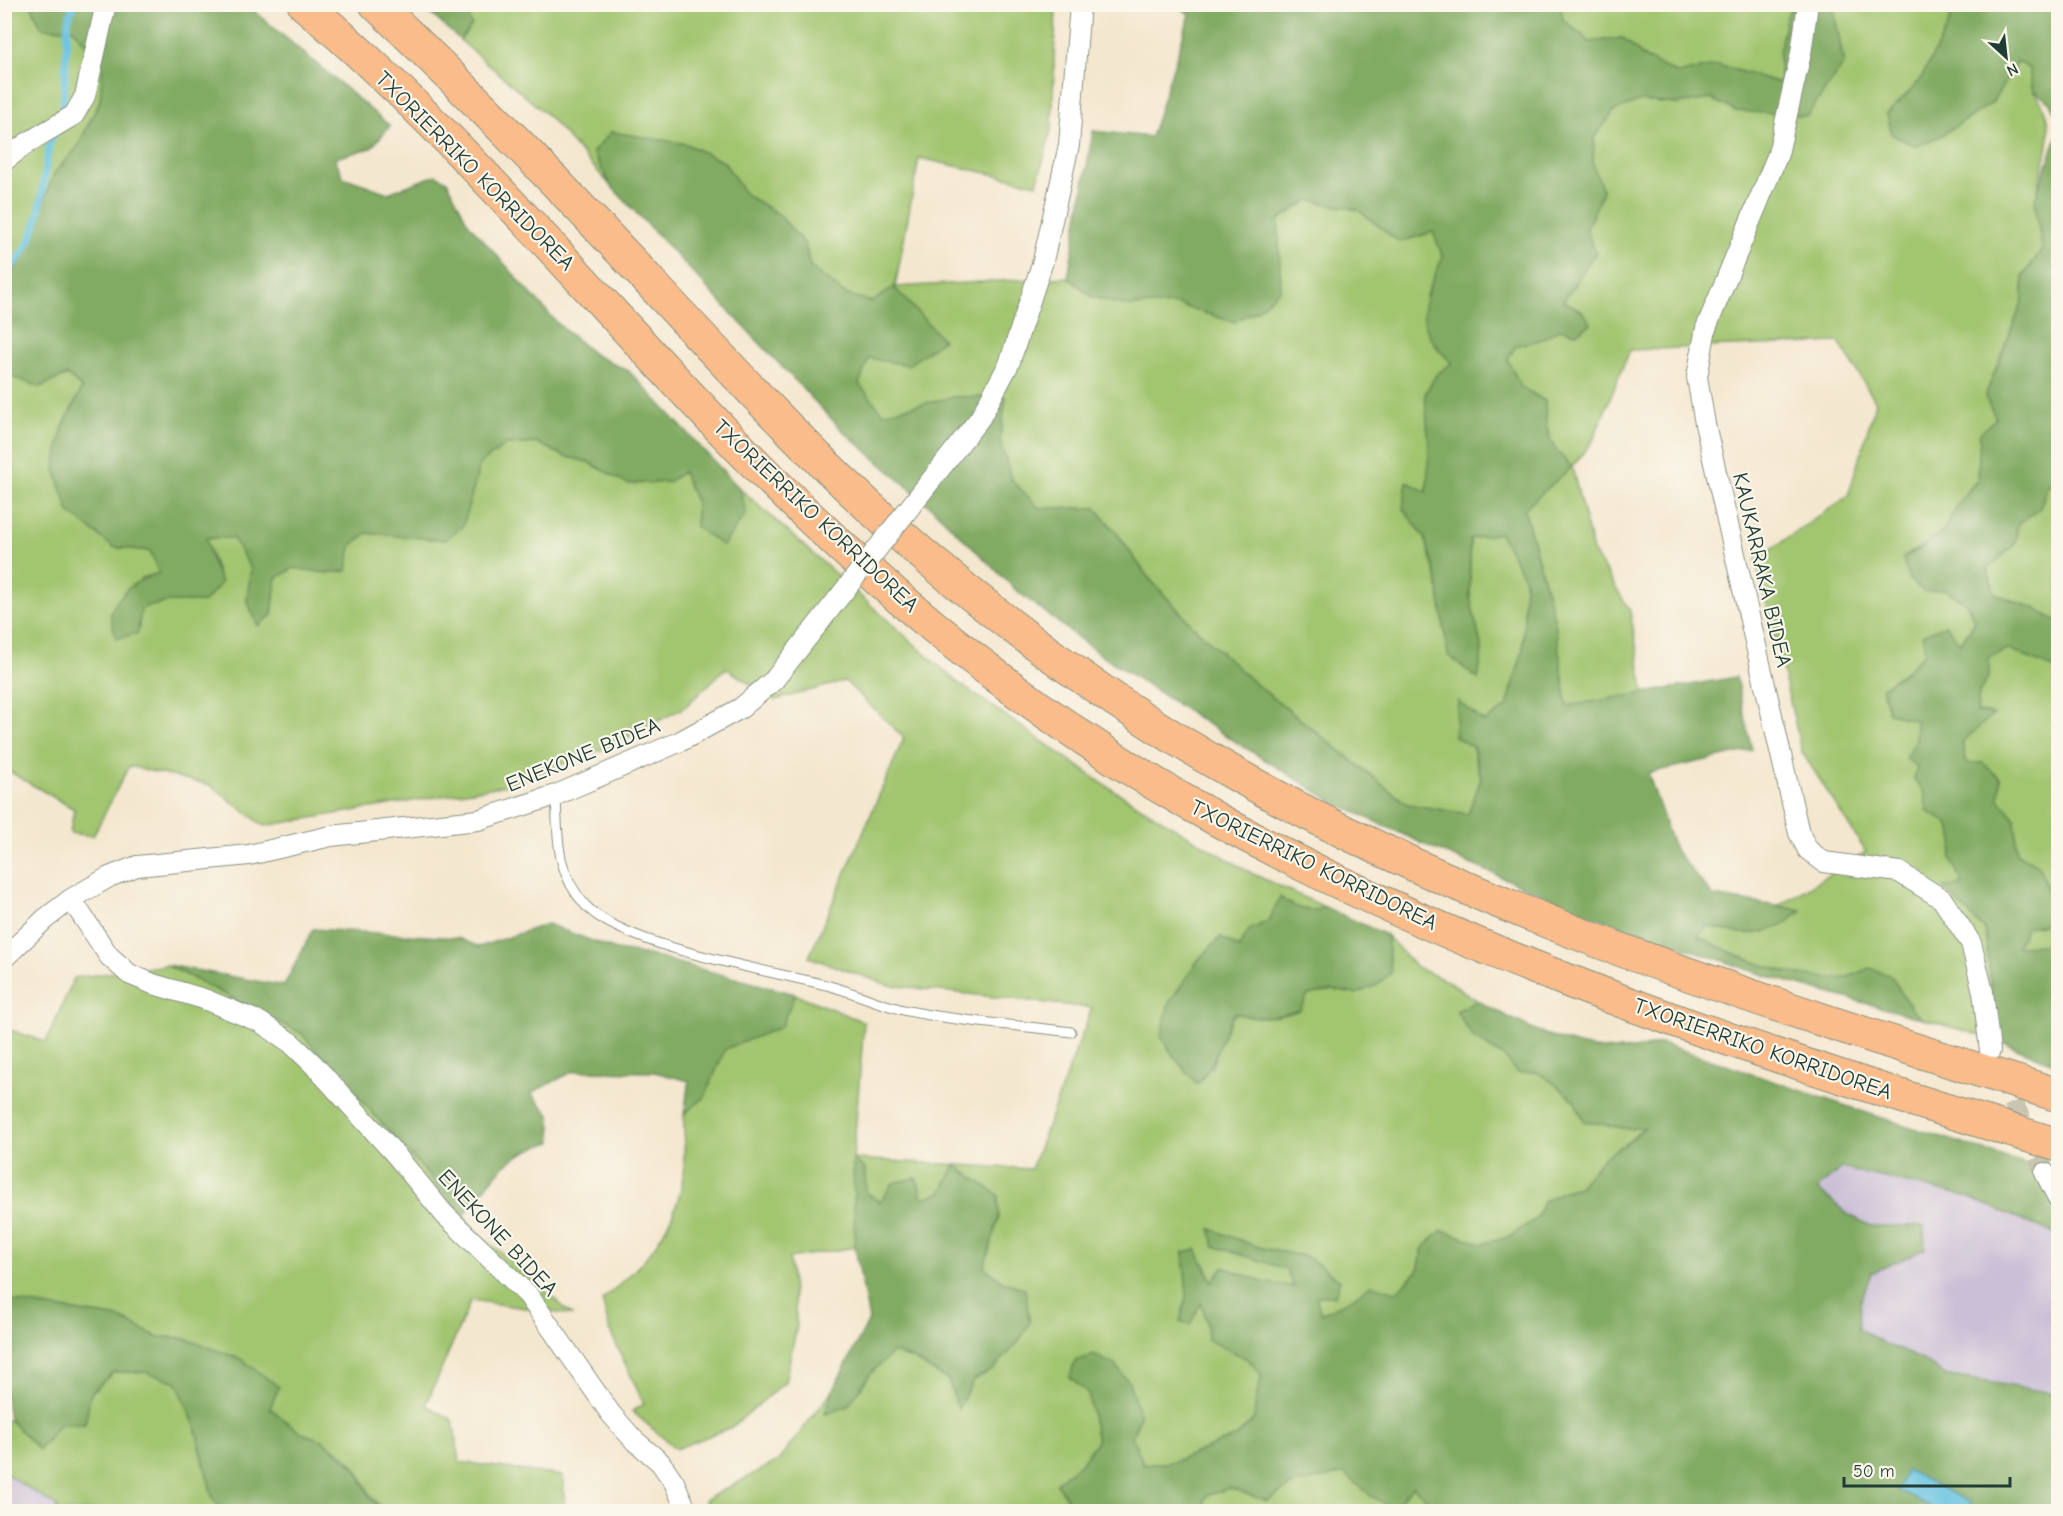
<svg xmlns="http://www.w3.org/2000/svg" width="2063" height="1516" font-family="'Comic Neue',sans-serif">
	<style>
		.industrial { fill: #cabfd6 }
		.green { fill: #a2c56f; stroke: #608152; stroke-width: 1.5 }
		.forest { fill: #81aa62; stroke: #50744b; stroke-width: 1.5 }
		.water { fill: #62c1e0; stroke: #407f8a; stroke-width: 1.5 }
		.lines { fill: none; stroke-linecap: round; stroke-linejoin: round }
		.stream { stroke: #62c1e0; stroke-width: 7 }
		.minor-tunnel { stroke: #c9c5b0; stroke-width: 20; stroke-dasharray: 20 10; stroke-linecap: butt }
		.service-casing { stroke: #8a9282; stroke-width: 11 }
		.minor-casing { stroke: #8a9282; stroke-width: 22 }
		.motorway-casing { stroke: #8a9282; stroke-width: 35 }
		.service { stroke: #fff; stroke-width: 9 }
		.minor { stroke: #fff; stroke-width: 20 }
		.motorway { stroke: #f9bc8a; stroke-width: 33 }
		.minor-bridge-casing { stroke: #8a9282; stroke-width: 22; stroke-linecap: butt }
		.minor-bridge { stroke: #fff; stroke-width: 20 }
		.labels { text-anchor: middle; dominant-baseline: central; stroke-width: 4.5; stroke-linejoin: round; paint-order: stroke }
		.street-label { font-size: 22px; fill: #1f3d34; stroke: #fbf7ec }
	</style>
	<rect width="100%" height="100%" fill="#fbf7ec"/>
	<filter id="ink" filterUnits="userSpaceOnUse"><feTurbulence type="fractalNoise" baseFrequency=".0167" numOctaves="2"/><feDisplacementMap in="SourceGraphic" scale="12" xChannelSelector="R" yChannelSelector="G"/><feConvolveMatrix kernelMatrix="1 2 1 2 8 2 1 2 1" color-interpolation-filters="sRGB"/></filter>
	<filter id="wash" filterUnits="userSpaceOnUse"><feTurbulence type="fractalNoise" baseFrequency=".008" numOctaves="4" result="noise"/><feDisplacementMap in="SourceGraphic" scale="24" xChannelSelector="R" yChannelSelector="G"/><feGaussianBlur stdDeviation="1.35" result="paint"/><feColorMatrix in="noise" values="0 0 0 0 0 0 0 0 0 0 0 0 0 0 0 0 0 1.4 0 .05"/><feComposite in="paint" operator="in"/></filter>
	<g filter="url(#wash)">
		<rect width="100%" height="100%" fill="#f4e7cf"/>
		<path class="industrial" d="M 1840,1168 L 1965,1196 L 2058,1235 L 2058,1394 L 1945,1375 L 1923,1360 L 1885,1344 L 1859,1329 L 1860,1304 L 1871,1273 L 1925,1249 L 1924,1227 L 1871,1226 L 1849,1215 L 1817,1189 Z
			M 4,1473 L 58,1507 L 55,1511 L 5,1511 Z"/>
		<path class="green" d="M 5,5 L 31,5 L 42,28 L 73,29 L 103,65 L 100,100 L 77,148 L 54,174 L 23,258 L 5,281 Z
			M 462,5 L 1056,5 L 1052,127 L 1037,184 L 919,158 L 895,287 L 1068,277 L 1092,297 L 1129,306 L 1177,304 L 1233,322 L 1280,289 L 1278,220 L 1309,200 L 1358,210 L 1399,242 L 1433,232 L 1443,257 L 1426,295 L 1436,347 L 1452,363 L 1436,375 L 1427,493 L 1403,508 L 1425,538 L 1437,579 L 1478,678 L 1482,650 L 1470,598 L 1470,539 L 1500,533 L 1525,579 L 1523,650 L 1507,707 L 1485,723 L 1459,702 L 1481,779 L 1468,814 L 1407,804 L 1252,681 L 1194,627 L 1147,576 L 1119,536 L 1096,508 L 1039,509 L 1011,479 L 1000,440 L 1005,397 L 953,397 L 883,413 L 858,384 L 869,358 L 908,365 L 943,340 L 894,288 L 872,302 L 845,294 L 810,267 L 805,244 L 778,214 L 745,194 L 724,162 L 686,144 L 611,132 L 593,152 L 611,186 L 546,114 L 460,40 L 472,25 Z
			M 1560,5 L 1793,5 C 1781,30 1779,55 1780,83 L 1718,65 L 1678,74 L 1645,58 L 1623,38 L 1590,42 L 1563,20 Z
			M 1833,5 L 1955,5 L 1947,28 L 1919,82 L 1887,114 L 1992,103 L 2018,61 L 2029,69 L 2033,91 C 2063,124 2044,154 2036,198 C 2034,206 2041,237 2042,249 L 2023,277 L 2023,300 L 1985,397 L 1996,418 L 1979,459 L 1978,479 L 1958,504 L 1943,532 L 1903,558 L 1909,579 L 1924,592 L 1945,589 L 1967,604 L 1975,621 L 1960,644 L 1925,653 L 1905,672 L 1882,687 L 1888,712 L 1916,721 L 1917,767 L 1914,779 L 1924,792 L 1928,811 L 1948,823 L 1954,840 L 1951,858 L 1961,876 L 1963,886 L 1944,888 L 1985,930 L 1997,1040 L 1923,1019 L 1912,1010 L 1891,976 L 1870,968 C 1862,971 1852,977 1844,978 C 1792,980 1742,959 1697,936 L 1707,925 C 1745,937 1772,939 1801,910 L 1778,906 L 1866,852 L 1802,752 L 1756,560 L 1848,496 L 1876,402 L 1839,342 L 1630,350 L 1592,442 L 1572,467 L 1593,551 L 1630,611 L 1645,695 L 1567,706 L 1554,618 L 1524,508 L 1553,449 L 1546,424 L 1545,401 L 1521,387 L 1507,359 L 1517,345 L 1539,340 L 1559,329 L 1576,333 L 1582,311 L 1562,301 L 1577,283 L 1586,230 L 1603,191 L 1593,165 L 1594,138 L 1614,111 L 1640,101 L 1677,104 L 1711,99 L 1736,111 L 1757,111 L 1844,64 Z
			M 67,375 L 82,388 L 62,429 L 113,547 L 150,551 L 160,573 L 141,578 L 141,608 L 168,602 L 204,602 L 221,583 L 205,538 L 233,538 L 251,569 L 247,600 L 272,615 L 276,578 L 294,568 L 327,573 L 351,545 L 367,533 L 444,540 L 473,485 L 480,464 L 505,445 L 538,443 L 564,456 L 588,462 L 628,484 L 668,482 L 683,472 L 696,503 L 696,527 L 746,513 L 739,488 L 957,682 L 1105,785 L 1185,834 L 1253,874 L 1325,907 L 1318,911 L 1295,908 L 1249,930 L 1239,948 L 1221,937 L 1199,959 L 1169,1003 L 1212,1068 L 1223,1032 L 1235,1012 L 1249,1017 L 1308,995 L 1333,990 L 1356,994 L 1391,973 L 1386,935 L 1416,967 L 1449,982 L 1478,1001 L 1457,1011 L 1473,1037 L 1504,1057 L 1517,1073 L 1537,1072 L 1555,1084 L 1574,1100 L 1584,1121 L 1629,1129 L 1646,1126 L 1628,1142 L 1603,1158 L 1579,1187 L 1561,1192 L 1537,1218 L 1509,1237 L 1482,1244 L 1442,1230 L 1423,1248 L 1418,1271 L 1396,1293 L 1371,1285 L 1345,1303 L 1320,1314 L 1315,1295 L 1340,1280 L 1308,1257 L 1261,1248 L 1211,1230 L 1214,1246 L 1286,1269 L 1294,1287 L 1262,1282 L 1223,1267 L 1212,1282 L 1205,1263 L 1183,1252 L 1187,1293 L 1180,1322 L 1201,1302 L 1207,1322 L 1208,1340 L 1248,1359 L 1262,1375 L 1256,1398 L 1255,1419 L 1237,1436 L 1173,1462 L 1144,1465 L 1132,1437 L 1140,1416 L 1088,1392 L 1097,1441 L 1082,1462 L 1056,1483 L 1076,1511 L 707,1511 L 705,1500 L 778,1461 L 833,1390 L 825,1414 L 848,1406 L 871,1373 L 893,1352 L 913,1359 L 948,1380 L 958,1408 L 973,1380 L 994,1369 L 1025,1289 L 1002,1281 L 984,1267 L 999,1217 L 941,1193 L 922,1198 L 916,1178 L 880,1202 L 866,1192 L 865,1169 L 853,1160 L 855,1247 L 789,1258 L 797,1326 L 785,1382 L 732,1427 L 676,1449 L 632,1411 L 644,1404 L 610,1331 L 602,1300 C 640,1269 673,1233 682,1183 C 686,1161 684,1136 684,1114 L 704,1098 L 725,1049 L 780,1027 L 795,994 L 864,1022 L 853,1159 L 1031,1169 L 1092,1008 L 888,985 L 809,957 L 904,738 L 845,681 L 775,700 L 726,668 L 685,707 L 611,746 L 507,785 L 264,826 L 210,785 L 129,766 L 93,836 L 70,833 L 74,809 L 5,769 L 4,381 L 13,377 L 40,387 Z
			M 2048,484 L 2058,485 L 2058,622 L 2036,609 L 1995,594 L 1987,568 L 2015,544 L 2018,524 L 2040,508 Z
			M 2007,649 L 2058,670 L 2058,939 L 2044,945 L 2016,947 L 2027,927 L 2039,866 L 2017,854 L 2015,819 L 1967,763 L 1962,742 L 1994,714 L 1977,712 L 1979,692 L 1989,676 L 1988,658 Z
			M 167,965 L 301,1033 L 427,1171 L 480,1236 L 514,1263 L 572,1315 L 471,1300 L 426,1405 L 453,1420 L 460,1462 L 563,1476 L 565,1511 L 385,1511 C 365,1494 369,1487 356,1468 C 344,1451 320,1439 301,1433 L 183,1338 L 158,1337 L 120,1318 L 5,1300 L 4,1028 L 46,1042 L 74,978 Z
			M 114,1372 L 146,1372 L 177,1382 L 195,1426 L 213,1500 L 225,1511 L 55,1511 L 58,1507 L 5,1473 L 4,1424 L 9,1419 L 39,1450 L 60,1423 L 84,1424 L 91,1393 Z
			M 1344,1473 L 1371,1496 L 1413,1486 L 1435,1507 L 1445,1511 L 1201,1512 L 1206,1496 L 1229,1488 L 1267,1501 L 1291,1485 Z"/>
		<path class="forest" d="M 31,5 L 247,5 L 390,126 L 371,148 L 335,158 L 343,177 L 388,193 L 436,175 L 447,181 L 468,223 L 558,324 L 595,355 L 629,371 L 739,488 L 746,513 L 723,546 L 696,527 L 696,503 L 683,472 L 668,482 L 628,484 L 588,462 L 564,456 L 538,443 L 506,445 L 480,464 L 463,526 L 444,540 L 367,533 L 351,546 L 347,571 L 327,573 L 294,568 L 276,578 L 272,615 L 258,626 L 247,600 L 251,569 L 233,538 L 206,538 L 211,559 L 221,583 L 204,602 L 168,602 L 141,608 L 138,633 L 116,639 L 110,613 C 124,588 133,582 159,573 L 150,551 L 113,547 L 69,512 L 55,469 L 62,429 L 82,388 L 67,375 L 40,387 L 13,377 L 5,381 L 5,281 L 23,258 L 54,174 L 77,148 L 100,101 L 103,65 L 73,29 L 42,28 Z
			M 421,5 L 462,5 L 472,25 L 460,40 Z
			M 1175,5 L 1560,5 L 1563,20 L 1590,42 L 1623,38 L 1645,58 L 1678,74 L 1718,65 L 1780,83 L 1779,53 L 1786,18 L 1793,5 L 1833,5 L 1844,64 L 1807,116 L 1736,111 L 1711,99 L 1677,104 L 1640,101 L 1614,111 L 1594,138 L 1593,165 L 1603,191 L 1586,230 L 1596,252 L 1563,301 L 1582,311 L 1591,324 L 1576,333 L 1559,329 L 1540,340 L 1517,345 L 1507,359 L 1521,387 L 1545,401 C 1546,435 1547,443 1572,467 L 1524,509 L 1554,618 L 1567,706 L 1736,677 L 1752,750 L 1648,773 L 1674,849 L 1713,896 L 1802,910 C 1772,939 1745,937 1707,926 L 1698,936 C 1742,960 1792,980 1843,978 C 1852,977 1862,971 1870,968 L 1891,976 L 1912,1010 L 1923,1019 L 1767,976 L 1596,917 L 1430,847 L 1332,801 L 1220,732 L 1098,653 L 1017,591 L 932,508 L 841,429 L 611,186 L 593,152 L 611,132 L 686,144 L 724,162 L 745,194 L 778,214 L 805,244 L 810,267 L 845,294 L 872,302 L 894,287 L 943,340 L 908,365 L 869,358 L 859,384 L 883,413 L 953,397 L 1006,397 L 1000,440 L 1011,479 L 1039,508 L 1096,508 L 1119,536 L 1147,576 L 1194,627 L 1252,681 L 1407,804 L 1468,814 L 1481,779 L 1474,748 L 1454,736 L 1458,701 L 1484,722 L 1507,707 L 1523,650 L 1525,579 L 1500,533 L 1470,539 L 1470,598 L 1482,650 L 1478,679 L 1448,655 L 1437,579 L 1425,538 L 1403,508 L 1407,482 L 1427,492 L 1429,449 L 1425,394 L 1436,375 L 1452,363 C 1410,322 1421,306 1443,257 L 1433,232 L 1399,242 L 1358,210 L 1309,200 L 1278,220 L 1281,289 L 1257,310 L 1233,322 L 1177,304 L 1129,306 L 1092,297 L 1068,277 L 1093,131 L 1151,137 L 1190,14 Z
			M 1955,5 L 2058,5 L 2058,118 L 2051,103 L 2033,91 L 2029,69 L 2018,61 L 1992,103 L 1939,137 L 1916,146 L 1892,135 L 1887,114 L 1919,82 L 1947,28 Z
			M 2058,133 L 2058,392 L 2051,405 L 2058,418 L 2058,485 L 2048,484 L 2040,508 L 2018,524 L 2015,544 L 1987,569 L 1995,594 L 2036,609 L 2058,622 L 2058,670 L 2007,649 L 1989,657 L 1989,676 L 1979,692 L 1977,712 L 1994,714 L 1962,742 L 1967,763 L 1983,763 L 2000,778 L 1999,799 L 2015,819 L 2017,854 L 2039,866 L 2050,896 L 2046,924 L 2027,927 L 2017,946 L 2044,945 L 2058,939 L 2058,1065 L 1997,1040 L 1985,930 L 1943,887 L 1963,886 L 1951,858 L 1954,840 L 1948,823 L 1928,812 L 1924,792 L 1914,779 L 1917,767 L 1905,758 L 1916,741 L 1916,721 L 1888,712 L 1882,687 L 1905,672 L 1925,653 L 1923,634 L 1946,625 L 1960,644 L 1975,622 L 1967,604 L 1945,589 L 1924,592 L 1909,579 L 1903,558 L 1925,546 L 1943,532 L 1958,504 L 1978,479 L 1980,433 L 1996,418 L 1985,397 L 2023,300 L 2023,277 L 2042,249 L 2035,200 Z
			M 1280,897 C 1293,907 1309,915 1325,907 L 1386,935 L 1391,973 L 1377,985 L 1356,994 L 1333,990 L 1308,995 L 1300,1010 C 1276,1018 1259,1020 1235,1013 C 1218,1039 1219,1061 1197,1084 L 1174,1057 L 1161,1036 L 1169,1003 L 1199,959 L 1221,937 L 1239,948 L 1249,930 L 1269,921 Z
			M 547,924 L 616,950 L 644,954 L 795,994 L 781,1027 L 725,1049 L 704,1098 L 684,1114 L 689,1081 L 654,1072 L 574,1071 L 531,1093 L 550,1115 L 552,1142 C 500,1156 496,1177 464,1215 L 301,1033 L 167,965 L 284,986 L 313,929 L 458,938 L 479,947 Z
			M 1478,1001 C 1534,1031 1597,1065 1661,1043 L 1870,1114 L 2058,1174 L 2058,1235 L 1965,1196 L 1841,1168 L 1817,1189 L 1849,1215 L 1871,1226 L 1924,1226 L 1925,1249 L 1871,1273 L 1860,1304 L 1859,1329 L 1885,1344 L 1923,1360 L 1945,1375 L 2058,1394 L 2058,1511 L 1445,1512 L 1435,1507 L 1413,1486 L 1393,1509 L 1371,1496 L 1344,1473 L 1292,1485 L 1267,1501 L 1229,1488 L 1206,1496 L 1201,1511 L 1076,1512 L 1056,1483 L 1082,1462 L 1097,1441 L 1088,1393 L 1070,1377 L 1075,1361 L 1094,1355 L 1115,1365 L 1129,1382 L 1140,1416 L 1132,1437 L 1144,1465 L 1173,1462 L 1237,1436 L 1254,1419 L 1256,1398 L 1262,1375 L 1248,1359 L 1208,1340 L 1207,1322 L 1201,1303 L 1190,1325 L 1180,1322 L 1187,1293 L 1183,1252 L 1196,1249 L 1212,1282 L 1223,1267 L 1262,1282 L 1294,1287 L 1286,1269 L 1214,1246 L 1211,1229 L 1261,1248 L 1308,1257 L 1340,1280 L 1335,1296 L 1316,1296 L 1321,1314 L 1345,1303 L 1371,1285 L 1396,1292 L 1418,1271 L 1423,1248 L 1442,1230 L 1482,1244 L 1509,1237 L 1537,1218 L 1543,1202 L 1561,1192 L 1579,1187 L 1603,1158 L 1628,1142 L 1645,1127 L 1629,1129 L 1584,1121 L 1574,1100 L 1555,1084 L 1537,1072 L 1517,1073 L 1504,1057 L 1473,1037 L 1456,1011 Z
			M 853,1159 L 865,1169 L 866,1192 L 880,1202 L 893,1183 L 917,1178 L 922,1198 L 941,1193 L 955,1165 L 998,1195 L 999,1217 L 984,1267 L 1002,1281 L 1025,1289 L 1030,1323 L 1018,1342 L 994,1369 L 973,1380 L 958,1409 L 948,1380 L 913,1359 L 893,1352 L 871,1373 L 848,1406 L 825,1414 L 833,1390 L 869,1320 L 855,1247 Z
			M 4,1300 L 120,1318 L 157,1337 L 183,1338 L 241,1359 L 279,1387 L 270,1408 L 301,1433 L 323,1440 L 356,1468 L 371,1499 L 385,1511 L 225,1511 L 213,1500 L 195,1426 L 177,1382 L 146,1372 L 113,1372 L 91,1393 L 85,1424 L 60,1424 L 39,1450 L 9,1419 L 4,1388 Z"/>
		<path class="water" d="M 1907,1470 L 1971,1503 L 1967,1511 L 1938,1511 L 1897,1490 Z"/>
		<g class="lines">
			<path class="stream" d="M 60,117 L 63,109 L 68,21 L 74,4
				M 4,273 C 44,242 40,193 49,146 L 54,134"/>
		</g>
	</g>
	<g filter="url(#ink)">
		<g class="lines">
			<path class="minor-tunnel" d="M 2001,1075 L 2045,1173"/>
			<g class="service-casing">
				<path id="service" d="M 556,795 C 558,838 555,872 586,906 C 625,947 768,970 826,985 C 854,992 880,1005 908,1011 C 961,1022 1017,1025 1071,1032"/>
			</g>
			<g class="minor-casing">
				<path id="minor" d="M 1808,4 L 1801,53 L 1778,154 L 1706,328 L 1697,377 L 1705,424 L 1799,833 L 1808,850 L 1824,862 L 1899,872 L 1942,899 L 1971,943 L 1983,992 L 1990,1051
					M 4,161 L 27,143 L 74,115 L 85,96 L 106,4
					M 980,418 L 1009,364 L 1043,261 L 1069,145 L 1080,4
					M 71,899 L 109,877 L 137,866 L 249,855 L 331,836 L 478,820 L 556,795 L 681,741 L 741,708 L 774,680
					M 4,958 L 45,919 L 71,899 L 109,956 L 129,974 L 153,984 L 204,999 L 260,1022 L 291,1043 L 313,1064 L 395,1154 L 444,1214 L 528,1295 L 611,1414 L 634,1440 L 660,1462 L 674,1482 L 687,1512
					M 2045,1173 L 2058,1198"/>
			</g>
			<g class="motorway-casing">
				<path id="motorway" d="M 304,4 C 503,173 661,385 855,559 C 966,659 1089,750 1220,821 C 1483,966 1773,1057 2058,1145
					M 376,4 C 466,89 552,177 636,267 C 729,367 822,469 926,557 C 1023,639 1127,713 1237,775 C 1490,919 1782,1008 2058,1095"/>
			</g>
			<use href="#service" class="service"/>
			<use href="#minor" class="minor"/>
			<use href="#motorway" class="motorway"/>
			<g class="minor-bridge-casing">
				<path id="minor-bridge" d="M 774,680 L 980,418"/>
			</g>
			<use href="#minor-bridge" class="minor-bridge"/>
		</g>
	</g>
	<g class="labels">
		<g class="street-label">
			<text transform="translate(475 171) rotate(45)">TXORIERRIKO KORRIDOREA</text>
			<text transform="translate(816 516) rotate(43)">TXORIERRIKO KORRIDOREA</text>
			<text transform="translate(1762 570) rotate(77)">KAUKARRAKA BIDEA</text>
			<text transform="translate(583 755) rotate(-22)">ENEKONE BIDEA</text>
			<text transform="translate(1314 865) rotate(26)">TXORIERRIKO KORRIDOREA</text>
			<text transform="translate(1763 1049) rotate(19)">TXORIERRIKO KORRIDOREA</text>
			<text transform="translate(498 1233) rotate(47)">ENEKONE BIDEA</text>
		</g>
	</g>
	<rect width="2063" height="1516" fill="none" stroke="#fbf7ec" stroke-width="24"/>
	<g transform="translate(2006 57) rotate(153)" stroke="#fbf7ec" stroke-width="4.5" paint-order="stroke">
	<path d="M0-4.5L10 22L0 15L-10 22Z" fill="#1f3d34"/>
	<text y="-9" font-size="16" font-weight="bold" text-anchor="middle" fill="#1f3d34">N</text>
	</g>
	<path d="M1844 1477v9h166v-9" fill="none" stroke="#1f3d34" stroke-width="3"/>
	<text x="1853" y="1477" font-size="18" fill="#1f3d34" stroke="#fbf7ec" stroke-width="4.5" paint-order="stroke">50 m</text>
</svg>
